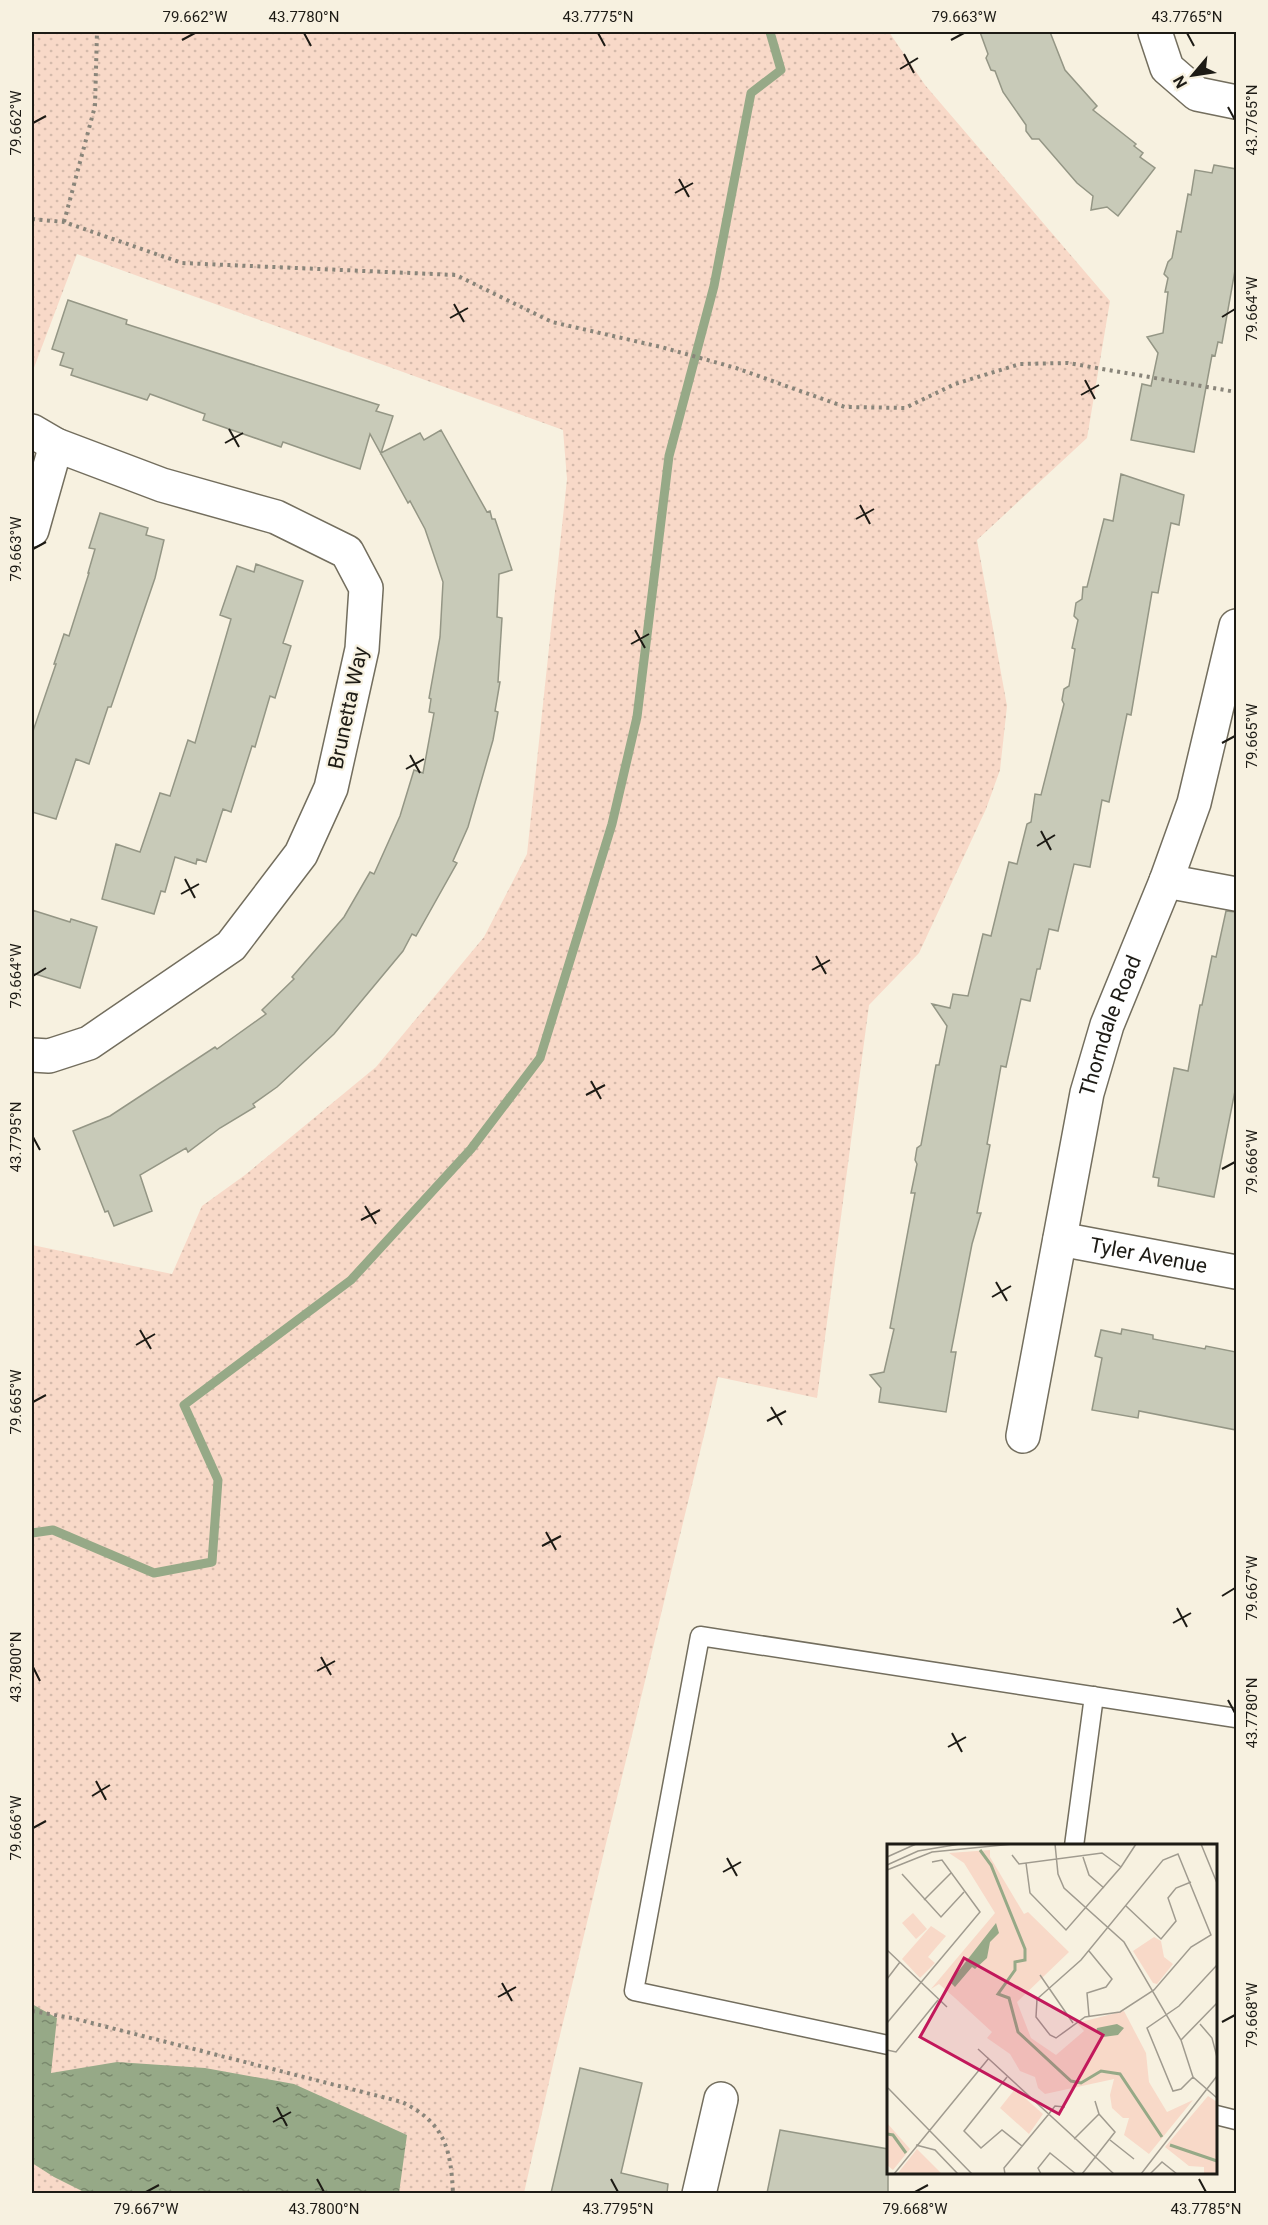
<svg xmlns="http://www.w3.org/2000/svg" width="1268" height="2225" font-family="Roboto,sans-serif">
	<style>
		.park { fill: url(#park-dots) }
		.water { fill: url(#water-ripples) }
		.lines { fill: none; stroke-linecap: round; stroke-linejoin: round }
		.stream { stroke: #96a987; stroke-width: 9 }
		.building { fill: #c8cab8; stroke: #949685; stroke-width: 1.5 }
		.service-casing { stroke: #736e5e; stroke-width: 21 }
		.minor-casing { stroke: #736e5e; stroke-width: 36 }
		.tertiary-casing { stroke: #736e5e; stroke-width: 36 }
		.path { stroke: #89857a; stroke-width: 4; stroke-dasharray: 3 4.5; stroke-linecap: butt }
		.service { stroke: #fff; stroke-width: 18 }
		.minor { stroke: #fff; stroke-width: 33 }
		.tertiary { stroke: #fff; stroke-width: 33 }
		.ticks { fill: none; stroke: #1d1b15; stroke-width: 2 }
		.labels { text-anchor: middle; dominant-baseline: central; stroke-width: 4.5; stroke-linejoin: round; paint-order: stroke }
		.street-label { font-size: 21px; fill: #1d1b15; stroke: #f7f1e0 }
		.inset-river { fill: none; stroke: #96a987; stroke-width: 3 }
		.inset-road { fill: none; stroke: #a09b8f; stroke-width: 1.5 }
		.view { fill: #c2185b; fill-opacity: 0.15; stroke: #c2185b; stroke-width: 3 }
		.inset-edge { fill: none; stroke: #1d1b15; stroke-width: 3 }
		.neatline { fill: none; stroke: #1d1b15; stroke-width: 2 }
		.ticks-label { font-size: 15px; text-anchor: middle; fill: #1d1b15 }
	</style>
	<defs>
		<pattern id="park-dots" width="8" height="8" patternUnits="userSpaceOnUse" patternTransform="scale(1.5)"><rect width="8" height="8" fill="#f8d9c8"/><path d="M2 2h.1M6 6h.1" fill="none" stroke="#d4baab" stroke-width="1.8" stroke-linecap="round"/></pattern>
		<pattern id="water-ripples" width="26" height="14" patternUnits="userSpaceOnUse" patternTransform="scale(1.5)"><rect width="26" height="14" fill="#96a987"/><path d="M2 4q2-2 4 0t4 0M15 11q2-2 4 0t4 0" fill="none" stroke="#7a896d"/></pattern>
	</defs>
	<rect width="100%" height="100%" fill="#f7f1e0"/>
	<path class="park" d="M 32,32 L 889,32 L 925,85 L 1110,301 L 1087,438 L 977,540 L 1007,706 L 1000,770 L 986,809 L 919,953 L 869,1005 L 817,1398 L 718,1377 L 554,2060 L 524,2193 L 32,2193 L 32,1245 L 172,1274 L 202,1206 L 245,1175 L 376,1067 L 484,937 L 527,854 L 567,479 L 563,430 L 77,254 L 32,373 Z"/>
	<path class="water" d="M 32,2004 L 57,2018 L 51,2073 L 117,2062 L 205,2068 L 294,2084 L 407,2135 L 399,2193 L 86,2193 L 54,2177 L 32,2163 Z"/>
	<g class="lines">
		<path class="stream" d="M 32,1533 L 53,1530 L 154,1573 L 212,1562 L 218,1480 L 184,1405 L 351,1280 L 471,1149 L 540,1058 L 612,824 L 637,717 L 669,456 L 714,286 L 751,93 L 781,70 L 770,32"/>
	</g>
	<path class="building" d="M 980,32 L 1050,32 L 1065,70 L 1097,106 L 1093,110 L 1136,144 L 1134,146 L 1143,153 L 1140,157 L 1155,168 L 1118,216 L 1107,207 L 1091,210 L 1093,196 L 1077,183 L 1039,139 L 1032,139 L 1026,131 L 1026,125 L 1003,92 L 995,71 L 991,70 L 986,58 L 988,54 Z
		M 1214,165 L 1236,169 L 1236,265 L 1222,343 L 1218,342 L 1215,356 L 1212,355 L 1194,452 L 1131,440 L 1142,384 L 1151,386 L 1158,353 L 1147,337 L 1163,333 L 1168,292 L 1165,292 L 1168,278 L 1164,274 L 1168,262 L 1172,258 L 1177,231 L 1181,232 L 1188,194 L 1191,195 L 1195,170 L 1212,173 Z
		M 68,300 L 127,320 L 126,324 L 379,405 L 376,411 L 393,416 L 381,453 L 420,433 L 424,440 L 441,430 L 487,512 L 490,511 L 492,519 L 495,519 L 512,570 L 499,574 L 497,617 L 502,618 L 498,682 L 500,682 L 495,711 L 498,712 L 493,740 L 468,827 L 453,861 L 457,863 L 416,936 L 412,934 L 403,951 L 334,1034 L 277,1087 L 253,1104 L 255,1107 L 220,1128 L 188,1152 L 186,1148 L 140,1175 L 152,1211 L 114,1226 L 108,1211 L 105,1212 L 73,1131 L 110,1116 L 215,1047 L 217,1049 L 266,1014 L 262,1010 L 294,979 L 292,977 L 344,917 L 370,872 L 374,874 L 400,816 L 414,770 L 423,773 L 434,713 L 429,712 L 431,699 L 429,698 L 440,637 L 443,582 L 425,529 L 410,501 L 408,503 L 370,434 L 360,469 L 283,442 L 281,447 L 203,420 L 205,414 L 150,394 L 147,400 L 71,375 L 73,369 L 60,365 L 64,353 L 52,349 Z
		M 1121,474 L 1184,495 L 1179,525 L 1171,523 L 1158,593 L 1152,592 L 1131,715 L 1127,714 L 1109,802 L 1102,800 L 1090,867 L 1074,864 L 1058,931 L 1049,929 L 1040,969 L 1037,969 L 1030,1001 L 1021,999 L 1006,1067 L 1001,1066 L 987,1144 L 990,1145 L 977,1213 L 981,1213 L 972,1244 L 951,1352 L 956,1352 L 946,1412 L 879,1402 L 881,1388 L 870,1375 L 884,1372 L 894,1329 L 890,1328 L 915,1193 L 911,1193 L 917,1164 L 915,1160 L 917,1148 L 921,1145 L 936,1065 L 939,1065 L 947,1026 L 932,1004 L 950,1008 L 953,994 L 968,996 L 983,934 L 991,936 L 1009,862 L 1017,864 L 1027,824 L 1031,822 L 1035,794 L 1041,795 L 1064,704 L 1062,700 L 1064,689 L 1069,686 L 1075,649 L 1072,648 L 1078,620 L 1074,616 L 1076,603 L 1082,599 L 1083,587 L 1087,587 L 1104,519 L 1113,521 Z
		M 100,513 L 148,528 L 146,535 L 164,540 L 155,578 L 111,707 L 108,707 L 89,764 L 76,759 L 56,819 L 32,812 L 32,734 L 56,664 L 54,664 L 64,634 L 69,636 L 89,573 L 88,573 L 95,549 L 89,548 Z
		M 256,564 L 303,581 L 283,643 L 291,646 L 275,698 L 270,696 L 255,747 L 252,746 L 231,812 L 223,809 L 206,862 L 197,859 L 196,864 L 175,857 L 165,892 L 161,891 L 154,914 L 102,899 L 116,844 L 140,852 L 160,793 L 170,796 L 188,740 L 195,743 L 231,619 L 220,615 L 232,580 L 237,566 L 254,572 Z
		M 32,910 L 70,922 L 71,919 L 97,927 L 80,988 L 32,973 Z
		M 1226,911 L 1236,912 L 1236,1086 L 1214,1197 L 1158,1186 L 1159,1178 L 1153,1177 L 1174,1068 L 1188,1071 L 1200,1005 L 1202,1005 L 1212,956 L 1216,957 Z
		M 1122,1329 L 1153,1335 L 1153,1339 L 1205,1349 L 1206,1346 L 1236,1352 L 1236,1430 L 1139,1411 L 1138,1418 L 1092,1410 L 1102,1358 L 1095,1356 L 1101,1330 L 1121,1334 Z
		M 580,2068 L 642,2083 L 621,2173 L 668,2184 L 667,2193 L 551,2193 Z
		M 780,2130 L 888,2149 L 888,2193 L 767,2193 Z"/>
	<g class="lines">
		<g class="service-casing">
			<path id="service" d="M 1074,1846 L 1094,1696
				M 888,2045 L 634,1991 L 700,1636 L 1236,1718
				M 1216,2115 L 1236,2120"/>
		</g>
		<g class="minor-casing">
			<g id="minor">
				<path d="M 1155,32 L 1167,68 L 1197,94 L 1236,102"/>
				<path d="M 32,431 L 56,445 L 162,485 L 276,517 L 347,552 L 366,588 L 362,649 L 331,788 L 301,854 L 231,946 L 89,1043 L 49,1056 L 32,1055"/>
				<path d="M 32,530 L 56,445"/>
				<path d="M 1166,881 L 1236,894"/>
				<path id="s1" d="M 1060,1239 L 1236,1272"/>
			</g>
		</g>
		<g class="tertiary-casing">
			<g id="tertiary">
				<path id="s2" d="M 1023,1436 L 1087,1093 L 1107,1025 L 1166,881 L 1194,803 L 1236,626"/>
				<path d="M 699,2194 L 721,2099"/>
			</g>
		</g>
		<path class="path" d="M 32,219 L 64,222 L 182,263 L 456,275 L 552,322 L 661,347 L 736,368 L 845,407 L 905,408 L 955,384 L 1020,364 L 1068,363 L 1236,392
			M 64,222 L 95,106 L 97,32
			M 32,2011 L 72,2018 L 402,2102 C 445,2123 451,2149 453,2194"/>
		<use href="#service" class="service"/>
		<use href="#minor" class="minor"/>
		<use href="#tertiary" class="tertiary"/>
	</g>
	<path class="ticks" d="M 304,33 L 311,46M 598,33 L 605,46M 1187,33 L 1194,46M 182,40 L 195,33M 951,40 L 964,33M 904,54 L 914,73M 900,69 L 918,58M 1228,107 L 1235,120M 33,123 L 46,116M 679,179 L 689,197M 675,193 L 693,183M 454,304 L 464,322M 1222,317 L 1235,309M 450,318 L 468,308M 1085,380 L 1095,399M 1081,395 L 1099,385M 229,429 L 239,447M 225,443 L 243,433M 860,505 L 870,524M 856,519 L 874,509M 33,549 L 46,542M 635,630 L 645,648M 631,644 L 649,634M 1222,743 L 1235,736M 410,755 L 420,773M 406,769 L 424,759M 1041,831 L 1051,850M 1037,846 L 1055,835M 185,879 L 195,898M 181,894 L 199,884M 816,956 L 826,974M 812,970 L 830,960M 33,976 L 46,968M 591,1081 L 601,1099M 586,1095 L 605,1085M 33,1137 L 40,1150M 1222,1169 L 1235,1162M 365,1206 L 376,1224M 361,1220 L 380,1210M 996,1282 L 1007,1301M 992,1297 L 1011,1286M 140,1330 L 151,1349M 136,1345 L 155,1334M 33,1402 L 46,1395M 771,1407 L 782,1425M 767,1421 L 786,1411M 546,1532 L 556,1550M 542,1546 L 561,1536M 1222,1596 L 1235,1588M 1177,1608 L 1187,1627M 1173,1623 L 1191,1613M 321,1657 L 331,1675M 33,1667 L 40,1681M 317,1671 L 335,1661M 1228,1700 L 1235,1713M 952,1733 L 962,1752M 948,1747 L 966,1737M 96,1781 L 106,1800M 92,1796 L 110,1785M 33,1828 L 46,1821M 727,1858 L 737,1876M 723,1872 L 741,1862M 502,1983 L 512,2001M 498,1997 L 516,1987M 1222,2022 L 1235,2015M 277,2107 L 287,2126M 273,2122 L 291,2112M 317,2179 L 324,2192M 611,2179 L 618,2192M 1199,2179 L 1206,2192M 146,2192 L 159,2185M 915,2192 L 928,2185"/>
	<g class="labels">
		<g class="street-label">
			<text transform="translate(348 708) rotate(-78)">Brunetta Way</text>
			<text stroke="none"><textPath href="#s2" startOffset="420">Thorndale Road</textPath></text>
			<text stroke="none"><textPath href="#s1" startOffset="90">Tyler Avenue</textPath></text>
		</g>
	</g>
	<g transform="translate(887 1844)">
		<rect width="330" height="330" fill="#f7f1e0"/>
		<path d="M 321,252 L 330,258 L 330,330 L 317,330 L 317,323 L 302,322 L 278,303 Z" fill="#f8d9c8"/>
		<path d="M 103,6 L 103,13 L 137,70 L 141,68 L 182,108 L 130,158 L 144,194 L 169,211 L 197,187 L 190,179 L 237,167 L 259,209 L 262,238 L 280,268 L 306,256 L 262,310 L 237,291 L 242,274 L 236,274 L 225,264 L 223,251 L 227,235 L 158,250 L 151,244 L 148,233 L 133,227 L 123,210 L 100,194 L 105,188 L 68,154 L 52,140 L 44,145 L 108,69 L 77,19 L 62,9 ZM 44,82 L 59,92 L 41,113 L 48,119 L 33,134 L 15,115 ZM 267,93 L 274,97 L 277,113 L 286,120 L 270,140 L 266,139 L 246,107 ZM 128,245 L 156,270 L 142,290 L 113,264 ZM 0,279 L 23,305 L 6,326 L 0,321 ZM 30,305 L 55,330 L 11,329 Z" fill="#f8d9c8"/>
		<path d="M 26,69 L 40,85 L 29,95 L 15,79 Z" fill="#f8d9c8"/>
		<path d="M 109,79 L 112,89 L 103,98 L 100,114 L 88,125 L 85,123 L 68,143 L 63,138 ZM 230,180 L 237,184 L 231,191 L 216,193 L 209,188 L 210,184 Z" fill="#96a987"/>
		<path class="inset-river" d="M 93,6 L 104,21 L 138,105 L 138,116 L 128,118 L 128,126 L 111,150 L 122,154 L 131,188 L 184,237 L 194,239 L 214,227 L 233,230 L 275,293M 0,290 L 6,291 L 19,309M 283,301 L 330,317"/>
		<path class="inset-road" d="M 168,0 L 171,30 L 177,44 L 237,98 L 294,196 L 306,233 L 330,254M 314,0 L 330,39M 291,10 L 324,91 L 304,103 L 267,146 L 233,168 L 198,173 L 169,194 L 163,191 L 149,173 L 150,155 L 194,116 L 276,16 ZM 125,11 L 132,20 L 215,9 L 234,23M 0,13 L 29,0M 196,13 L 202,31 L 217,44M 139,19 L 143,49 L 179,86 L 234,23 L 249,0M 0,21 L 31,7 L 73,0M 0,26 L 45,8 L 126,0M 15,30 L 54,73 L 77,48M 37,56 L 64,29M 239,62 L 274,95 L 289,77 L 281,54 L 289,44 L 304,38M 0,106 L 60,163M 202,107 L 225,135 L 219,143 L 200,149 L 202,172M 153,131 L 186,179M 0,135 L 13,118M 0,179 L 93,68 L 55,16 L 45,18M 313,180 L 325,194 L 330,213M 294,196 L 330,159M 91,205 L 227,330M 0,206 L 9,208 L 51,156M 120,233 L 77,287 L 94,304 L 115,286 L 135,302M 306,233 L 294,245 L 286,247 L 260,184 L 292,162 L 330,121M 1,244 L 85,330M 187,295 L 212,270M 223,296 L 247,315M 29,301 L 48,306 L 71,330M 7,330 L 102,214M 118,330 L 117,324 L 161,271 L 168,262 L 178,263M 154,330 L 151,324 L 163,309 L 189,330M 195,330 L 228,288 L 212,270 L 208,257M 254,330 L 330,232M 263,330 L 275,318 L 290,330"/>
		<path class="view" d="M 77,114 L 216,191 L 172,270 L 33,193 Z"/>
		<rect width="330" height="330" class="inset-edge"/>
	</g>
	<rect width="1268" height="2225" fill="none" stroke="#f7f1e0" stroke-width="66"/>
	<g transform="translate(1193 75) rotate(241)" stroke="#f7f1e0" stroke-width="4.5" paint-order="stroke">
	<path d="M0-4.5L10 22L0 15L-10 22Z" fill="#1d1b15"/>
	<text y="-9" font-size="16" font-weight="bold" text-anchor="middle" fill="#1d1b15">N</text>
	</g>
	<rect x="33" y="33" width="1202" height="2159" class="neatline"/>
	<g class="ticks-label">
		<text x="195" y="22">79.662°W</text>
		<text x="304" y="22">43.7780°N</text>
		<text x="598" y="22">43.7775°N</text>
		<text x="964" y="22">79.663°W</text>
		<text x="1187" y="22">43.7765°N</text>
		<text transform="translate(1252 120) rotate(-90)" y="5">43.7765°N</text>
		<text transform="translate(16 123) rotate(-90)" y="5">79.662°W</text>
		<text transform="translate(1252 309) rotate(-90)" y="5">79.664°W</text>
		<text transform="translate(16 549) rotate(-90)" y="5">79.663°W</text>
		<text transform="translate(1252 736) rotate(-90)" y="5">79.665°W</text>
		<text transform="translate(16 976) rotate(-90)" y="5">79.664°W</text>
		<text transform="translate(16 1137) rotate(-90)" y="5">43.7795°N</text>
		<text transform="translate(1252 1162) rotate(-90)" y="5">79.666°W</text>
		<text transform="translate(16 1402) rotate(-90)" y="5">79.665°W</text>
		<text transform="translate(1252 1588) rotate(-90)" y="5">79.667°W</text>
		<text transform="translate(16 1667) rotate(-90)" y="5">43.7800°N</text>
		<text transform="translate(1252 1713) rotate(-90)" y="5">43.7780°N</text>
		<text transform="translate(16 1828) rotate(-90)" y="5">79.666°W</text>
		<text transform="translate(1252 2015) rotate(-90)" y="5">79.668°W</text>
		<text x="146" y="2214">79.667°W</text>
		<text x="324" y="2214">43.7800°N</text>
		<text x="618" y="2214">43.7795°N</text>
		<text x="915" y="2214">79.668°W</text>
		<text x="1206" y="2214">43.7785°N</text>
	</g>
</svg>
